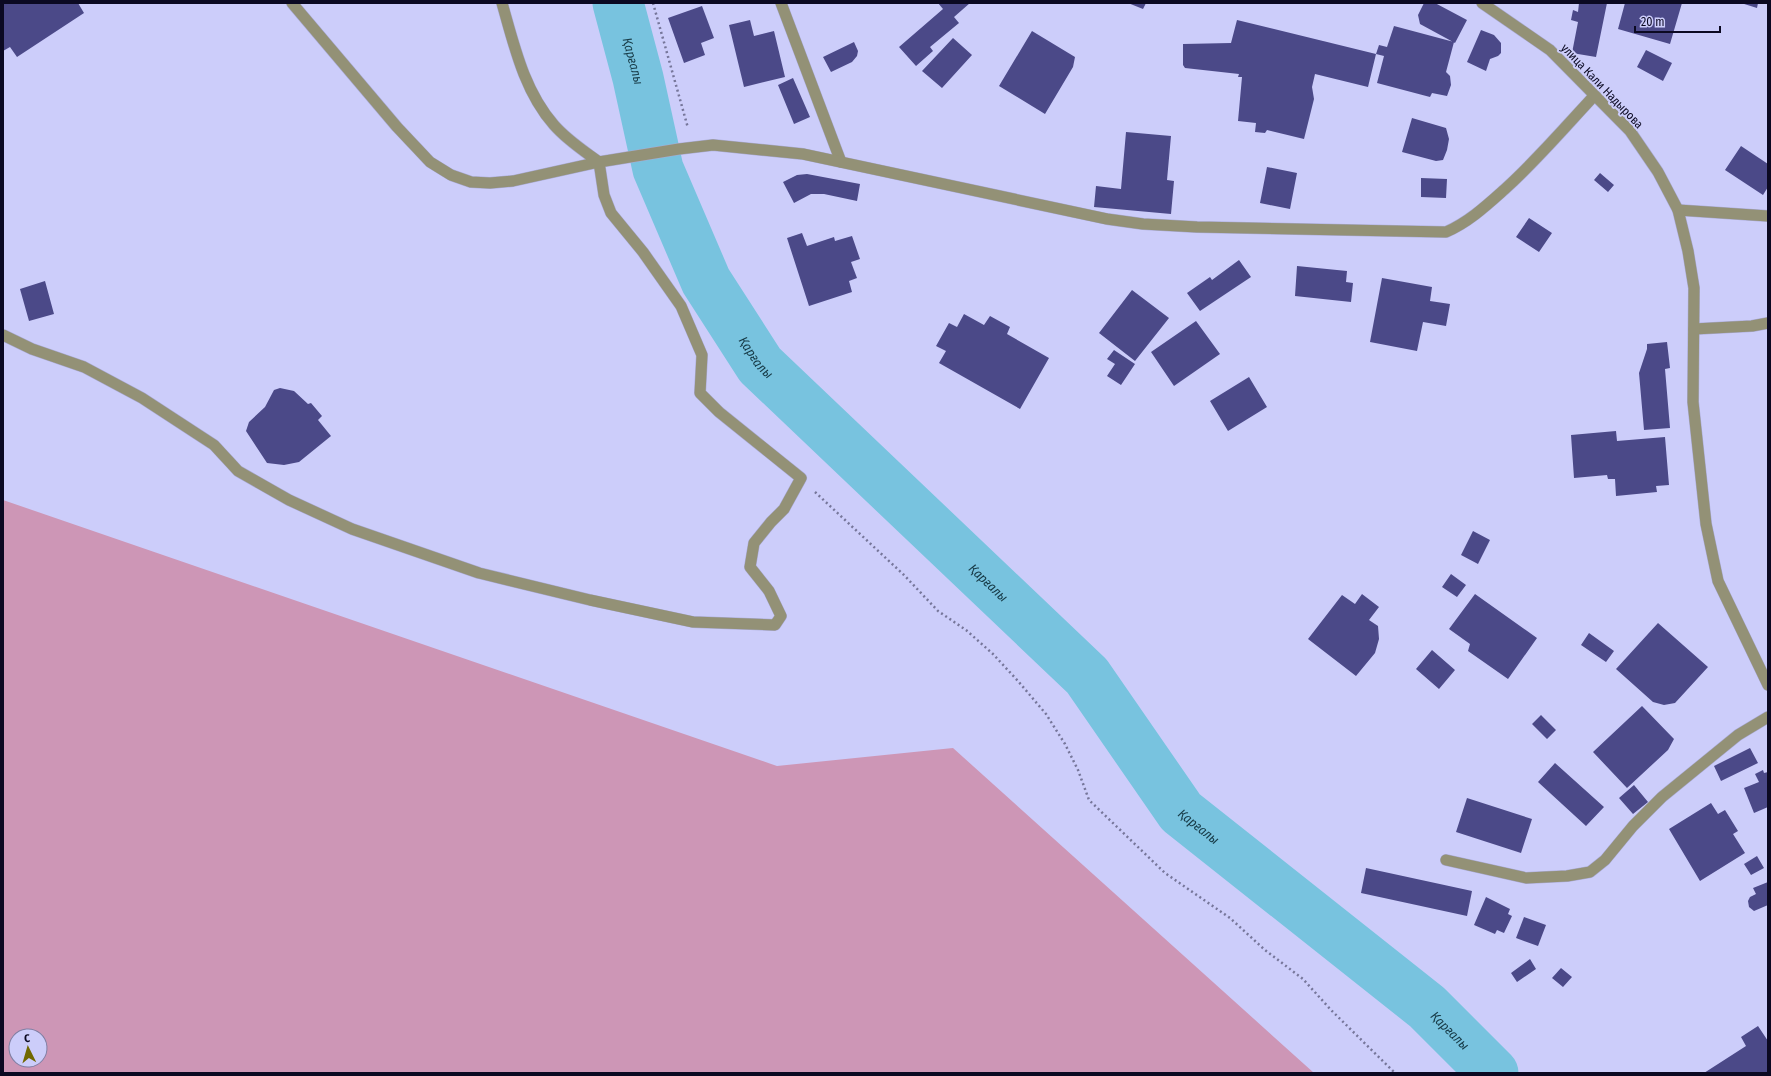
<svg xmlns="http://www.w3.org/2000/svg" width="1771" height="1076" font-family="'Fira Sans Condensed',sans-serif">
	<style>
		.green { fill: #cd96b6; fill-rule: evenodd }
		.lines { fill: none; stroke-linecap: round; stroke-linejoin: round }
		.river { stroke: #78c3df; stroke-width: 51 }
		.building { fill: #4b4988 }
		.service-casing { stroke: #a9aad3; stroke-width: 12 }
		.minor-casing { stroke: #a9aad3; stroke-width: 12 }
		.tertiary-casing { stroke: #a9aad3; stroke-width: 12 }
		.path { stroke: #76769a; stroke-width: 2.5; stroke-dasharray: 2 3; stroke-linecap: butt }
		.service { stroke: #939176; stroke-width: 11 }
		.minor { stroke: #939176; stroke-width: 11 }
		.tertiary { stroke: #939176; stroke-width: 11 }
		.labels { text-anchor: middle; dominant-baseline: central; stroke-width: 4; stroke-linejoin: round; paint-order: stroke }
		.street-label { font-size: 12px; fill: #0b0922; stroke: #cccdfa }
		.water-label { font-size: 13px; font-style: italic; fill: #163945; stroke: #cccdfa }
	</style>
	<rect width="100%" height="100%" fill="#cccdfa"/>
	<path class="green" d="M 3,500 L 777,766 L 953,748 L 1314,1073 L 3,1073 ZM 16,1036 L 40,1036 L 40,1060 L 16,1060 Z"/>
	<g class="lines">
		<path class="river" id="s1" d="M 618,3 L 638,78 L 658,169 L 706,281 L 760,365 L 1087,676 L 1181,812 L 1427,1007 L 1493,1073"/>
	</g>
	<path class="building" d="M 3,3 L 78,3 L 84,13 L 17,57 L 10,47 L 3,51 Z
		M 938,3 L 970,3 L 954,17 L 959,23 L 930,47 L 933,51 L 916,66 L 899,47 L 943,9 Z
		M 1128,3 L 1146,3 L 1143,9 Z
		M 1424,3 L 1435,3 L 1467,20 L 1455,43 L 1420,24 L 1418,15 Z
		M 1579,3 L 1607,3 L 1596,57 L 1572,53 L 1578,22 L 1571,20 L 1573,10 L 1578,12 Z
		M 1625,3 L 1682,3 L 1670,44 L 1618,29 Z
		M 1741,3 L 1758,3 L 1757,8 Z
		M 702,6 L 714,38 L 701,43 L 705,55 L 684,63 L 668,18 Z
		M 750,20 L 754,36 L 774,31 L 785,77 L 744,87 L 729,25 Z
		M 1237,20 L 1376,54 L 1368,87 L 1315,74 L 1312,87 L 1314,99 L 1304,139 L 1267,130 L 1265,133 L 1255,132 L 1256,123 L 1238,121 L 1242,77 L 1238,77 L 1239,74 L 1185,68 L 1183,65 L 1183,44 L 1231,43 Z
		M 1394,26 L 1454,42 L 1446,72 L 1450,76 L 1451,85 L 1447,96 L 1432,93 L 1430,97 L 1377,83 L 1384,56 L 1376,54 L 1379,45 L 1387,47 Z
		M 1481,30 L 1494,35 L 1501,43 L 1501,53 L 1498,56 L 1490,59 L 1486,71 L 1467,62 Z
		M 1032,31 L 1075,57 L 1073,67 L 1045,114 L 999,86 Z
		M 953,38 L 972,55 L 942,88 L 922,71 Z
		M 854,42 L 858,51 L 857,56 L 852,62 L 831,72 L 823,57 Z
		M 1646,50 L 1672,63 L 1663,81 L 1637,67 Z
		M 793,78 L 810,117 L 794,124 L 778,85 Z
		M 1412,118 L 1446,128 L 1449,139 L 1447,150 L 1443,160 L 1436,161 L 1402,152 Z
		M 1126,132 L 1171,136 L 1167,180 L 1174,181 L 1171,214 L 1094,207 L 1096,186 L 1121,189 Z
		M 1741,146 L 1768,164 L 1768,187 L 1763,195 L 1725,170 Z
		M 1267,167 L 1297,173 L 1290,209 L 1260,203 Z
		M 1600,173 L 1614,185 L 1608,192 L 1594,180 Z
		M 807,174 L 860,184 L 857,201 L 824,194 L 811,194 L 794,203 L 783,182 L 797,175 Z
		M 1421,178 L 1447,179 L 1446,198 L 1421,197 Z
		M 1529,218 L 1552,233 L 1539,252 L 1516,237 Z
		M 802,233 L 807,246 L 834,237 L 835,241 L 852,236 L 860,259 L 851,262 L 857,278 L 849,281 L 852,292 L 809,306 L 787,238 Z
		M 1239,260 L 1251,277 L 1200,311 L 1187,293 L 1210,277 L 1212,280 Z
		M 1297,266 L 1347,271 L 1346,282 L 1353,283 L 1351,302 L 1295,296 Z
		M 1382,278 L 1432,287 L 1430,301 L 1450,304 L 1446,326 L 1423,322 L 1417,351 L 1370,342 Z
		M 45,281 L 54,314 L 29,321 L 20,289 Z
		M 1132,290 L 1169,318 L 1135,361 L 1099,333 Z
		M 964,314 L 984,325 L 990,316 L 1010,327 L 1007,334 L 1049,358 L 1020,409 L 939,363 L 946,351 L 936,346 L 949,323 L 957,327 Z
		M 1196,321 L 1220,354 L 1174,386 L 1151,352 Z
		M 1667,342 L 1670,368 L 1665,369 L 1670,428 L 1644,430 L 1639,373 L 1647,349 L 1647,344 Z
		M 1114,350 L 1135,364 L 1121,385 L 1107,376 L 1115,364 L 1107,359 Z
		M 1249,377 L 1267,407 L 1228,431 L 1210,401 Z
		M 280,388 L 294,391 L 308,404 L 311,403 L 322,416 L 318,420 L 331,436 L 299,462 L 284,465 L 267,463 L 246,431 L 249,422 L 265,407 L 274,390 Z
		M 1616,431 L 1617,441 L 1665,437 L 1669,485 L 1656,486 L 1657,492 L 1616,496 L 1615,479 L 1608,479 L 1607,475 L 1574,478 L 1571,435 Z
		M 1473,531 L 1490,540 L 1478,564 L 1461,555 Z
		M 1451,574 L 1466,585 L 1457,597 L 1442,587 Z
		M 1362,594 L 1379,607 L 1369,620 L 1378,626 L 1379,639 L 1375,653 L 1356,676 L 1308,639 L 1342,595 L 1355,604 Z
		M 1475,594 L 1537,638 L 1508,679 L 1468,651 L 1470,644 L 1449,629 Z
		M 1658,623 L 1708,667 L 1675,703 L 1664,705 L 1653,702 L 1616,669 Z
		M 1589,633 L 1614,651 L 1606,662 L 1581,645 Z
		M 1432,650 L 1455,670 L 1439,689 L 1416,669 Z
		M 1642,706 L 1674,739 L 1668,750 L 1627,788 L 1593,752 Z
		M 1541,715 L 1556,730 L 1547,739 L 1532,724 Z
		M 1750,748 L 1758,763 L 1721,781 L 1714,766 Z
		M 1555,763 L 1604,807 L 1586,826 L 1538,782 Z
		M 1763,770 L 1764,773 L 1768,772 L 1768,807 L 1754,813 L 1744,788 L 1759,782 L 1755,774 Z
		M 1634,785 L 1648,802 L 1633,814 L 1619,798 Z
		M 1467,798 L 1532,819 L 1521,853 L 1456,832 Z
		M 1711,803 L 1718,814 L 1725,810 L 1738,831 L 1733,834 L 1745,853 L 1700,881 L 1669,829 Z
		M 1757,856 L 1764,868 L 1751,875 L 1744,864 Z
		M 1366,868 L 1472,891 L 1467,916 L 1361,893 Z
		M 1768,882 L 1768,905 L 1754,911 L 1749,907 L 1748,901 L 1750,897 L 1756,894 L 1753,888 Z
		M 1486,897 L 1510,909 L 1508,914 L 1512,916 L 1504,933 L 1497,930 L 1495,934 L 1474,925 Z
		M 1524,917 L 1546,925 L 1538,946 L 1516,938 Z
		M 1530,959 L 1536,969 L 1517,982 L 1511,973 Z
		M 1561,968 L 1572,977 L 1563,987 L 1552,978 Z
		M 1758,1026 L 1768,1041 L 1768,1073 L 1704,1073 L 1746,1046 L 1741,1037 Z"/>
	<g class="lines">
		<g class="service-casing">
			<path id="service" d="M 781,3 L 841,162"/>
		</g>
		<g class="minor-casing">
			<path id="minor" d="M 292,3 L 397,127 L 430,162 L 451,175 L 471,182 L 490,183 L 513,181 L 599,162 L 679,149 L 713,145 L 803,154 L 1107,219 L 1143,224 L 1197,227 L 1446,232 C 1469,222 1487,205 1505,189 C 1537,160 1565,127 1594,96
				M 1678,210 L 1768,216
				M 1694,329 L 1752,326 L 1768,323
				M 3,335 L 32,349 L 84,367 L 142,398 L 214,445 L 238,471 L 289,500 L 352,529 L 479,573 L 590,600 L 693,622 L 775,625 L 781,616 L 769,591 L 750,567 L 754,543 L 771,522 L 784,509 L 801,478 L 719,412 L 700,393 L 702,355 L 681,306 L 643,252 L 611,213 L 604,195 L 599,162 C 584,151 567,140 554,125 C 524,91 514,45 502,3
				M 1446,860 L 1526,878 L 1567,876 L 1590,872 L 1605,860 L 1633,826 L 1662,797 L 1738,735 L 1768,717"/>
		</g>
		<g class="tertiary-casing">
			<path id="tertiary" d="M 1482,3 L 1550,50 L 1630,131 L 1658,172 L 1678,210 L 1688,251 L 1694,288 L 1693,402 L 1706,524 L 1718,581 L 1768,685"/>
		</g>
		<path class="path" d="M 653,3 L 688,128
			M 815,492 L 904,575 L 938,611 L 966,630 L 993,654 L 1018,681 L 1046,714 L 1065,744 L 1078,770 L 1089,800 L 1165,873 L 1230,918 L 1265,950 L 1303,979 L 1331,1010 L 1395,1073"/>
		<use href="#service" class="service"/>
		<use href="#minor" class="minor"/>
		<use href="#tertiary" class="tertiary"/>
	</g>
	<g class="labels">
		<g class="street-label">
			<text transform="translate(1602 86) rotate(46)">улица Кали Надырова</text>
		</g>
		<g class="water-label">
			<text stroke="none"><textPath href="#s1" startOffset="60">Қарғалы</textPath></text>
			<text stroke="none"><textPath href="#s1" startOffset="384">Қарғалы</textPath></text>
			<text stroke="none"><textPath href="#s1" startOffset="708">Қарғалы</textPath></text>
			<text stroke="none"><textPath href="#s1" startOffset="1032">Қарғалы</textPath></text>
			<text stroke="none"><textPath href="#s1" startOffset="1356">Қарғалы</textPath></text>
		</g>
	</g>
	<rect width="1771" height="1076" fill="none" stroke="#0b0922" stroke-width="8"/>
	<g transform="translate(28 1048) rotate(355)"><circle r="19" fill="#cccdfa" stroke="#7f7fa4"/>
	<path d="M0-3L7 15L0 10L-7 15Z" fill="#716800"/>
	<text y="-6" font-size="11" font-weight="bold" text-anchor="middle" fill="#0b0922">С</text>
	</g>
	<path d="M1635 26v6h85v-6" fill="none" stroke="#0b0922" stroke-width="2"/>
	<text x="1641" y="26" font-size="12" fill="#0b0922" stroke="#cccdfa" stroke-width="3" paint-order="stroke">20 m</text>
</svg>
